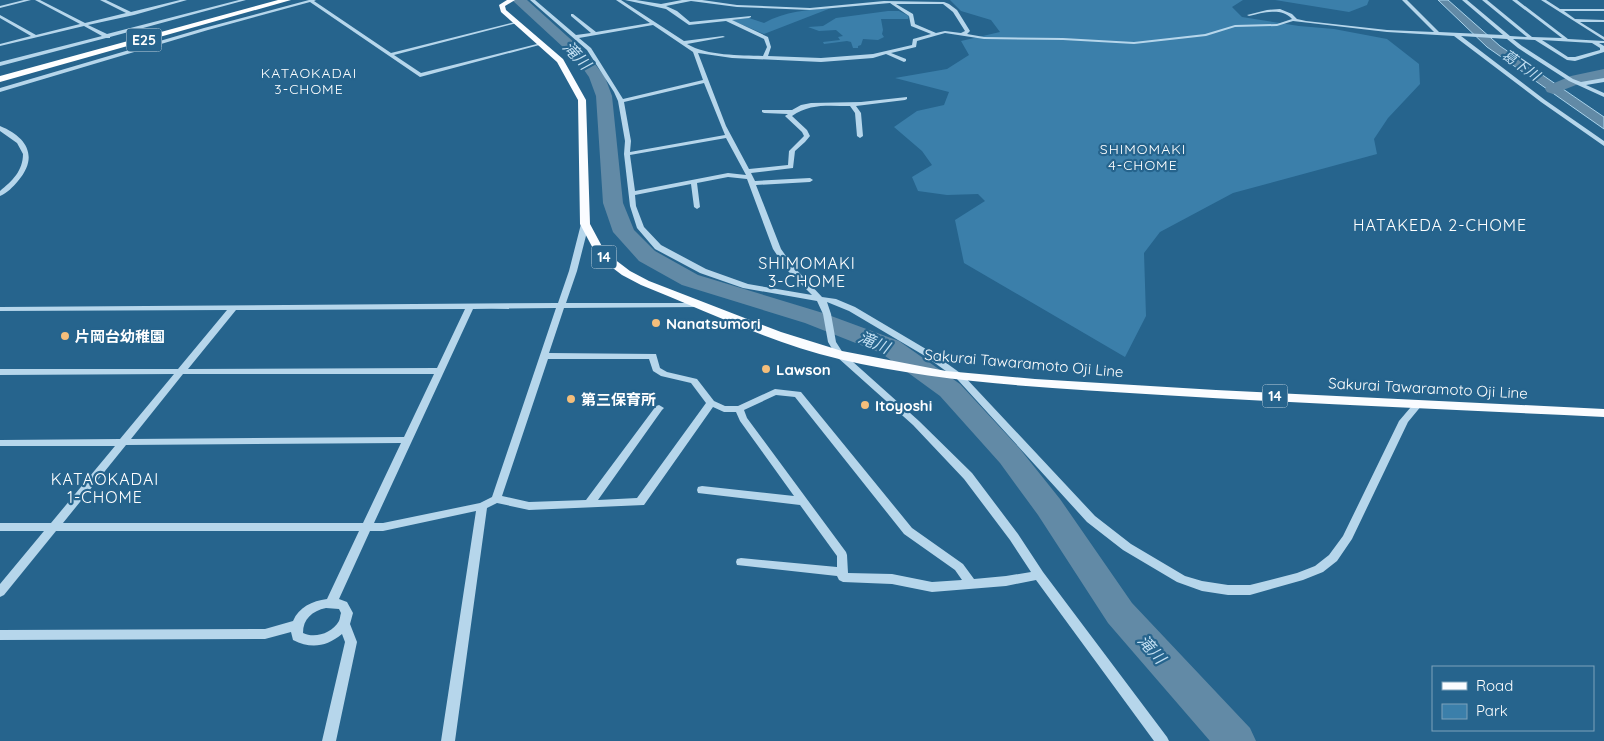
<svg xmlns="http://www.w3.org/2000/svg" width="1604" height="741" font-family="Quicksand,'Noto Sans JP',sans-serif">
	<style>
		.green { fill: #3b7faa }
		.water { fill: #628aa6; stroke: #aad3eb }
		.lines { fill: none; stroke-linecap: round; stroke-linejoin: round }
		.river { fill: #628aa6; fill-rule: evenodd }
		.minor { fill: #b6d6eb; fill-rule: evenodd }
		.major { fill: #fafcff; fill-rule: evenodd }
		.highway { fill: #fff; fill-rule: evenodd }
		.poi-dot { fill: #f4be7b; stroke: #26648d; stroke-width: 2 }
		.labels { text-anchor: middle; dominant-baseline: central; stroke-width: 4.5; stroke-linejoin: round; paint-order: stroke }
		.shield { fill: #26648d; stroke: #bed0dd; stroke-width: 1 }
		.shield-label { font-size: 14px; font-weight: bold; fill: #fff }
		.far-water-label { font-size: 14px; font-style: italic; fill: #c2dff2; stroke: #26648d }
		.far-neighbourhood-label { font-size: 14px; letter-spacing: 1px; fill: #fff; stroke: #26648d }
		.poi-label { font-size: 15px; font-weight: bold; fill: #fff; stroke: #26648d; text-anchor: start }
		.street-label { font-size: 15px; fill: #fff; stroke: #26648d }
		.water-label { font-size: 16px; font-style: italic; fill: #c2dff2; stroke: #26648d }
		.neighbourhood-label { font-size: 16px; letter-spacing: 1px; fill: #fff; stroke: #26648d }
	</style>
	<rect width="100%" height="100%" fill="#26648d"/>
	<path class="green" d="M 950,0 L 1243,0 L 1232,7 L 1242,17 L 1299,26 L 1334,29 L 1387,39 L 1419,64 L 1420,84 L 1388,118 L 1374,139 L 1377,154 L 1233,193 L 1160,232 L 1144,253 L 1146,316 L 1125,357 L 964,263 L 955,220 L 985,201 L 978,194 L 947,195 L 918,191 L 912,177 L 932,165 L 922,151 L 894,127 L 917,111 L 944,105 L 949,92 L 895,78 L 947,69 L 969,55 L 961,41 L 1000,32 L 991,20 L 961,11 Z
		M 1275,0 L 1369,0 L 1367,5 L 1349,12 Z
		M 831,8 L 764,34 L 731,20 L 749,18 L 764,23 C 785,11 808,10 831,8 Z
		M 888,11 L 899,11 L 909,16 L 908,19 L 881,19 L 883,30 L 882,34 L 884,37 L 878,40 L 863,39 L 861,45 L 858,46 L 858,48 L 853,48 L 851,42 L 847,41 L 824,44 L 823,42 L 840,40 L 838,37 L 843,36 L 836,30 L 819,31 L 808,27 L 823,26 L 836,18 Z"/>
	<path class="water" d="M 1438,0 L 1448,0 L 1500,46 L 1604,117 L 1604,129 L 1487,47 Z"/>
	<g class="lines">
		<path class="river" d="M 512,0 L 527,0 L 587,54 L 605,77 L 612,96 L 623,203 L 634,230 L 655,251 L 698,275 L 823,313 L 899,341 L 960,384 L 1020,449 L 1060,499 L 1132,603 L 1250,728 L 1256,741 L 1210,741 L 1108,623 L 1038,515 L 1000,463 L 940,396 L 881,353 L 805,323 L 682,285 L 639,261 L 613,232 L 603,203 L 596,96 L 589,77 L 577,60 Z
			M 1604,69 L 1604,79 L 1581,83 L 1553,94 L 1547,92 L 1545,89 L 1547,86 L 1571,76 Z"/>
		<path class="minor" d="M 24,0 L 31,0 L 0,8 L 0,6 Z
			M 35,0 L 40,0 L 85,23 L 126,13 L 100,0 L 106,0 L 131,12 L 180,0 L 187,0 L 134,15 L 88,25 L 107,34 L 239,0 L 246,0 L 110,37 L 110,38 L 106,38 L 0,66 L 0,62 L 102,36 L 84,26 L 0,46 L 0,44 L 31,36 L 0,18 L 0,15 L 36,35 L 80,24 Z
			M 309,0 L 316,0 L 314,1 L 391,53 L 515,22 L 517,23 L 394,55 L 421,73 L 541,43 L 543,44 L 420,77 L 310,2 L 208,30 L 0,92 L 0,88 L 204,28 Z
			M 530,0 L 535,0 L 576,35 L 591,33 L 571,16 L 571,14 L 573,14 L 596,32 L 650,23 L 616,0 L 621,0 L 684,41 L 723,36 L 725,37 L 687,44 C 707,56 740,55 763,56 L 767,47 L 764,39 L 726,21 L 689,25 L 666,9 L 625,0 L 636,0 L 661,4 L 682,0 L 702,0 L 737,5 L 810,8 L 884,1 L 944,2 L 949,4 L 957,10 L 970,31 L 967,34 L 984,37 L 1063,38 L 1134,42 L 1205,34 L 1235,25 L 1277,24 L 1292,19 C 1281,7 1263,13 1249,16 L 1247,15 L 1267,10 L 1280,9 L 1292,14 L 1297,19 L 1306,21 L 1387,30 L 1434,32 L 1402,0 L 1407,0 L 1439,32 L 1503,35 L 1462,0 L 1467,0 L 1510,36 L 1527,37 L 1482,0 L 1487,0 L 1532,37 L 1562,38 L 1512,0 L 1517,0 L 1568,39 L 1604,41 L 1604,43 L 1599,43 L 1604,46 L 1604,52 L 1575,61 L 1567,60 L 1535,40 L 1513,39 L 1522,46 L 1573,79 L 1581,82 L 1604,78 L 1604,82 L 1586,85 L 1604,93 L 1604,97 L 1569,81 L 1518,48 L 1507,39 L 1461,36 L 1545,100 L 1604,141 L 1604,146 L 1541,102 L 1454,36 L 1387,32 L 1293,21 L 1277,26 L 1235,27 L 1206,36 L 1134,44 L 1063,40 L 984,39 L 945,33 L 917,41 L 916,47 L 891,53 L 906,59 L 906,61 L 904,62 L 886,54 L 873,58 L 821,62 L 732,58 L 698,53 L 726,126 L 749,169 L 788,165 L 789,151 L 804,136 L 802,132 L 786,117 L 785,116 L 788,114 L 764,113 L 762,112 L 762,110 L 792,110 L 801,105 L 811,103 L 861,102 L 907,97 L 907,99 L 905,100 L 856,106 L 861,113 L 863,136 L 860,138 L 857,136 L 855,113 L 850,106 C 829,106 810,103 792,116 L 807,130 L 810,136 L 805,142 L 795,151 L 793,168 L 751,173 L 755,181 L 810,178 L 813,180 L 810,182 L 756,185 L 781,249 L 793,266 L 822,297 L 836,299 L 855,307 L 931,352 L 963,375 L 1095,516 L 1131,544 L 1185,576 L 1202,581 L 1228,585 L 1250,585 L 1297,573 L 1315,566 L 1329,555 L 1343,536 L 1399,421 L 1416,401 L 1422,401 L 1424,403 L 1422,405 L 1408,422 L 1352,539 L 1337,561 L 1323,572 L 1303,580 L 1250,595 L 1228,595 L 1202,591 L 1177,582 L 1123,550 L 1087,522 L 957,379 L 925,356 L 849,311 L 827,302 L 831,314 L 836,342 L 843,353 L 919,421 L 972,473 L 1018,534 L 1043,572 L 1167,737 L 1169,741 L 1154,741 L 1036,580 L 1006,586 L 932,592 L 892,584 L 843,582 L 839,580 L 837,576 L 737,565 L 736,562 L 737,559 L 741,558 L 837,567 L 837,556 L 800,505 L 698,493 L 697,490 L 698,487 L 702,486 L 794,496 L 740,421 L 736,412 L 724,412 L 713,407 L 644,505 L 529,510 L 497,503 L 487,508 L 455,741 L 441,741 L 476,511 L 383,531 L 370,531 L 339,599 L 347,602 L 353,613 L 350,624 L 357,642 L 336,741 L 322,741 L 345,642 L 342,634 C 326,647 311,649 293,640 L 291,632 L 265,639 L 0,640 L 0,630 L 265,629 L 293,621 C 299,607 312,601 327,599 L 359,531 L 56,531 L 4,595 L 0,597 L 0,584 L 44,531 L 0,531 L 0,523 L 51,523 L 115,446 L 0,446 L 0,440 L 120,439 L 174,374 L 0,375 L 0,369 L 178,369 L 227,310 L 0,311 L 0,307 L 558,303 L 569,271 L 581,224 L 585,222 L 589,224 L 577,271 L 566,303 L 699,303 L 703,305 L 699,307 L 564,308 L 549,353 L 656,354 L 660,368 L 667,372 L 697,379 L 714,401 L 725,406 L 738,406 L 775,389 L 801,392 L 912,528 L 963,564 L 974,579 L 1006,576 L 1031,572 L 1010,540 L 964,479 L 913,425 L 837,357 L 828,342 L 823,314 L 817,301 L 743,288 L 700,273 L 655,249 L 637,228 L 630,206 L 624,154 L 625,141 L 618,101 L 614,92 L 587,50 ZM 691,1 L 737,7 L 810,10 L 890,3 L 909,16 L 911,26 L 931,34 L 913,39 L 912,45 L 873,54 L 821,58 L 768,56 L 771,47 L 768,37 L 732,20 L 749,18 L 751,17 L 751,16 L 690,22 L 677,11 L 666,6 ZM 896,4 L 943,4 L 953,12 L 965,31 L 961,33 L 945,31 L 936,33 L 915,24 L 913,14 ZM 653,25 L 693,52 L 703,80 L 623,99 L 591,48 L 579,38 ZM 1542,40 L 1592,43 L 1600,48 L 1600,50 L 1575,57 L 1568,57 ZM 704,83 L 725,135 L 630,152 L 631,141 L 624,102 ZM 726,138 L 746,175 L 728,173 L 635,191 L 630,155 ZM 728,177 L 747,179 L 773,249 L 787,270 L 812,295 L 748,284 L 706,269 L 661,245 L 644,227 L 636,206 L 635,195 L 691,184 L 694,207 L 697,209 L 700,207 L 697,183 ZM 556,308 L 492,497 L 480,503 L 383,523 L 374,523 L 473,309 ZM 465,309 L 437,368 L 188,369 L 236,310 ZM 548,359 L 649,359 L 653,371 L 661,376 L 691,383 L 706,403 L 637,498 L 598,500 L 662,410 L 664,408 L 659,405 L 656,406 L 586,500 L 529,502 L 502,496 ZM 183,374 L 434,374 L 404,437 L 131,439 ZM 776,395 L 795,397 L 904,534 L 955,570 L 962,580 L 932,582 L 892,574 L 848,573 L 847,555 L 846,552 L 747,418 L 744,410 ZM 401,443 L 363,523 L 63,523 L 126,445 ZM 326,608 L 339,609 L 341,613 C 340,616 340,619 339,621 C 332,633 315,639 303,633 C 303,619 312,611 326,608 Z
			M 1541,0 L 1546,0 L 1560,9 L 1604,9 L 1604,11 L 1564,11 L 1575,19 L 1604,20 L 1604,22 L 1580,22 L 1604,37 L 1604,40 Z
			M 0,126 C 27,137 39,157 18,181 C 13,187 7,193 0,196 L 0,191 C 12,181 23,171 23,154 L 17,143 L 0,131 Z"/>
		<path class="major" d="M 507,0 L 515,0 L 505,6 L 506,10 L 563,59 L 586,100 L 590,224 L 605,252 L 630,271 L 649,281 L 781,332 L 842,351 L 946,371 L 1035,379 L 1216,390 L 1604,409 L 1604,417 C 1457,410 1309,404 1162,395 C 1054,388 945,384 839,359 C 771,343 706,311 641,285 L 622,275 L 597,256 L 580,224 L 578,100 L 557,62 L 501,12 L 499,5 Z"/>
		<path class="highway" d="M 278,0 L 291,0 L 0,82 L 0,76 Z"/>
	</g>
	<g class="poi-dot">
		<circle cx="656" cy="323" r="5"/>
		<circle cx="65" cy="336" r="5"/>
		<circle cx="766" cy="369" r="5"/>
		<circle cx="571" cy="399" r="5"/>
		<circle cx="865" cy="405" r="5"/>
	</g>
	<g class="labels">
		<g class="shield">
			<rect x="126.5" y="28.5" width="35" height="23" rx="4"/>
			<rect x="591.5" y="245.5" width="25" height="23" rx="4"/>
			<rect x="1262.5" y="384.5" width="25" height="23" rx="4"/>
		</g>
		<g class="shield-label">
			<text x="144" y="40">E25</text>
			<text x="604" y="257">14</text>
			<text x="1275" y="396">14</text>
		</g>
		<g class="far-water-label">
			<text transform="translate(1521 65) rotate(35)">葛下川</text>
		</g>
		<g class="far-neighbourhood-label">
			<text x="309" y="73">KATAOKADAI<tspan x="309" dy="16">3-CHOME</tspan></text>
			<text x="1143" y="149">SHIMOMAKI<tspan x="1143" dy="16">4-CHOME</tspan></text>
		</g>
		<g class="poi-label">
			<text x="666" y="323">Nanatsumori</text>
			<text x="75" y="336">片岡台幼稚園</text>
			<text x="776" y="369">Lawson</text>
			<text x="581" y="399">第三保育所</text>
			<text x="875" y="405">Itoyoshi</text>
		</g>
		<g class="street-label">
			<text transform="translate(1024 363) rotate(5)">Sakurai Tawaramoto Oji Line</text>
			<text transform="translate(1428 388) rotate(3)">Sakurai Tawaramoto Oji Line</text>
		</g>
		<g class="water-label">
			<text transform="translate(577 55) rotate(47)">滝川</text>
			<text transform="translate(874 342) rotate(23)">滝川</text>
			<text transform="translate(1152 649) rotate(48)">滝川</text>
		</g>
		<g class="neighbourhood-label">
			<text x="1440" y="225">HATAKEDA 2-CHOME</text>
			<text x="807" y="263">SHIMOMAKI<tspan x="807" dy="18">3-CHOME</tspan></text>
			<text x="105" y="479">KATAOKADAI<tspan x="105" dy="18">1-CHOME</tspan></text>
		</g>
	</g>
	<rect x="1432" y="666" width="162" height="65" fill="#26648d" stroke="#7da2bb"/>
	<rect x="1442" y="682" width="25" height="8" fill="#fafcff" stroke="#7da2bb"/>
	<text x="1476" y="691" font-size="15" fill="#ffffff">Road</text>
	<rect x="1442" y="704" width="25" height="15" fill="#3b7faa" stroke="#7da2bb"/>
	<text x="1476" y="716" font-size="15" fill="#ffffff">Park</text>
</svg>
